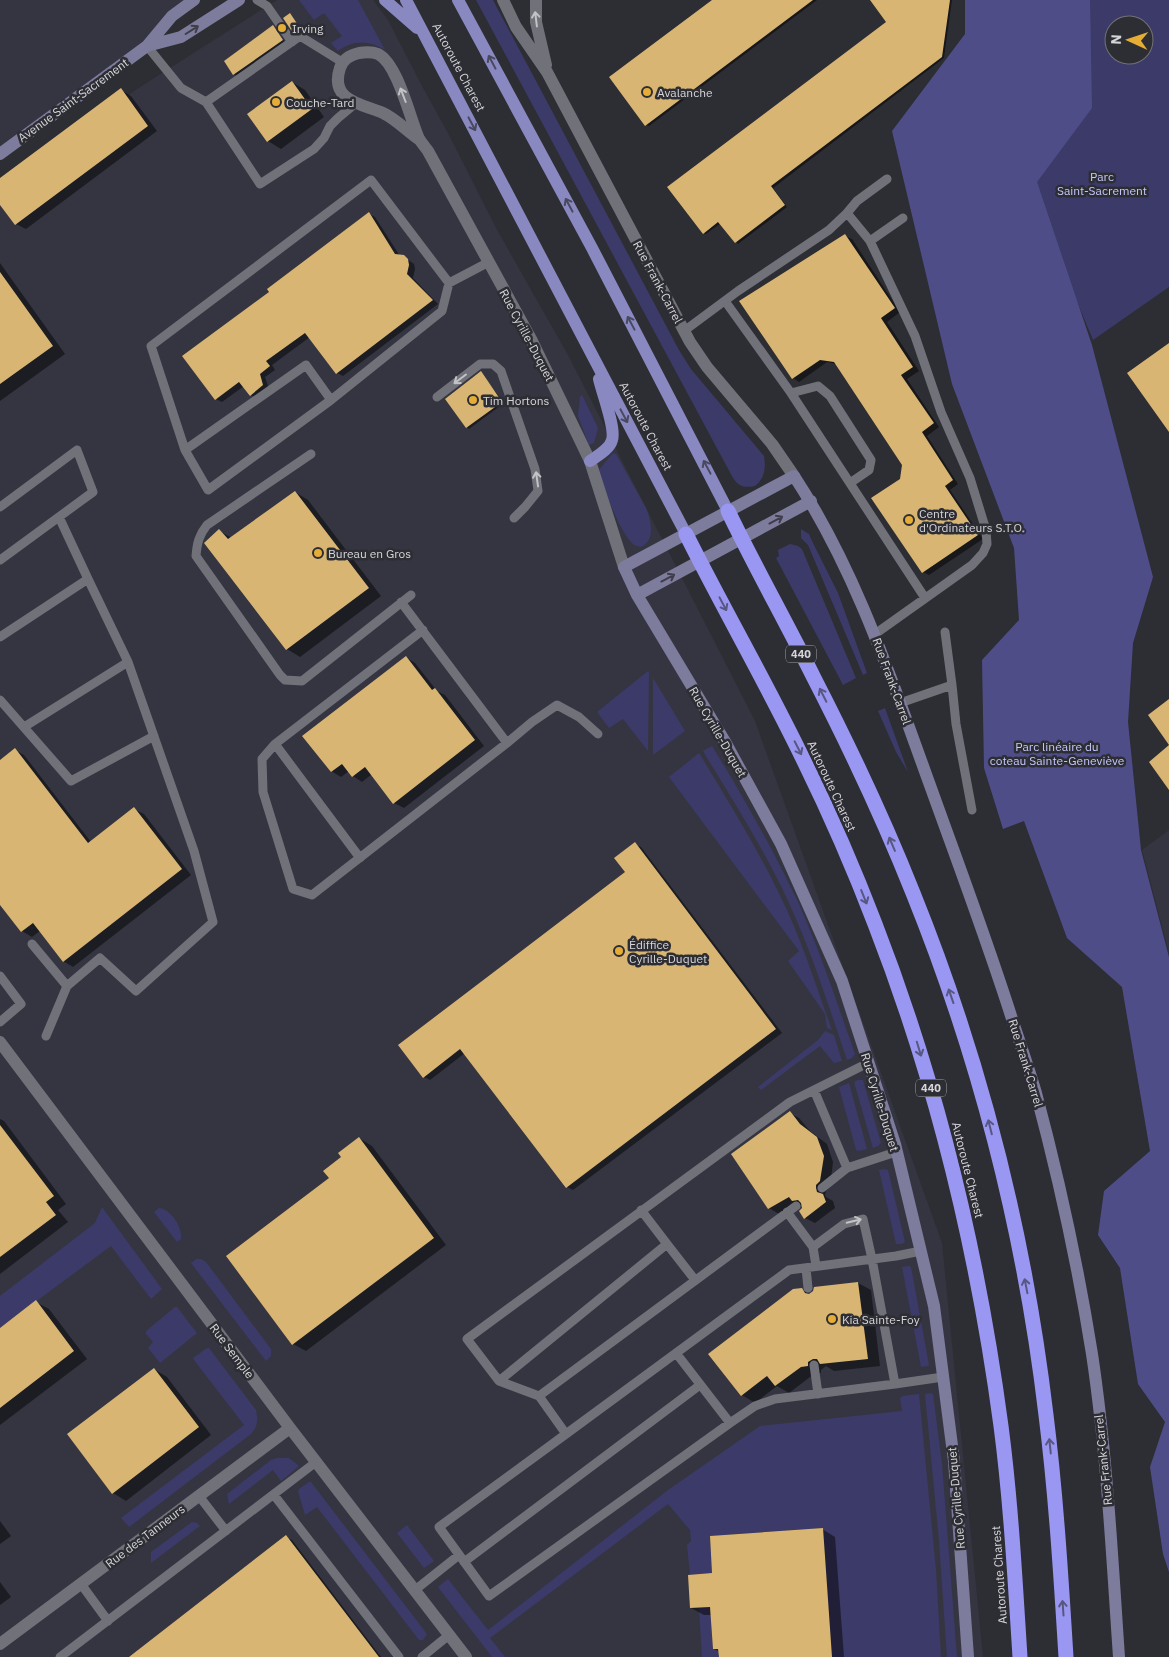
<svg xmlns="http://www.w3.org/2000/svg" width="1169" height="1657" font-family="'IBM Plex Sans',sans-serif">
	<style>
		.built { fill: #353542 }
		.green { fill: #3c3a68; fill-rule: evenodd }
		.forest { fill: #4f4d88 }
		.shadow { fill: #0007 }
		.building { fill: #d9b573 }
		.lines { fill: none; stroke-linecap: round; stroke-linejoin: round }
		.lane { stroke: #717179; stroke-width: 9 }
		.street { stroke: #717179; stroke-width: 12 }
		.secondary { stroke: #7d7c9d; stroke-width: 12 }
		.primary { stroke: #8988c1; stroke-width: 12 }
		.highway { stroke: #9997f1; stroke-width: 15 }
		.oneway { stroke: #c2c2c7 }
		.oneway2 { stroke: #3d3d49 }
		.oneway3 { stroke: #49485e }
		.oneway4 { stroke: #585780 }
		.poi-dot { fill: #e5ad35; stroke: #2d2d34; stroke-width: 2 }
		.labels { text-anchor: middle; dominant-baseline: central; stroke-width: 5; stroke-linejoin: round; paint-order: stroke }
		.shield { fill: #2d2d34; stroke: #a3a3a8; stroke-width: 1 }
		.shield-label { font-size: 11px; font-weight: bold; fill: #d6d6da }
		.poi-label { font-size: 12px; fill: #d6d6da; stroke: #2d2d34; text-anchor: start }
		.street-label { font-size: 12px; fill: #d6d6da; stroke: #2d2d34 }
		.park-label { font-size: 12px; fill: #c7c8fe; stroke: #2d2d34 }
	</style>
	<rect width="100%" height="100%" fill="#2d2d34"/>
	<path class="built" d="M 0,0 L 194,0 L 147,46 L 0,154 Z
		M 277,0 L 373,0 L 388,20 L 422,86 L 450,137 L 496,228 L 568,355 L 755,721 L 942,1243 L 983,1657 L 0,1657 L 0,186 L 137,89 Z
		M 1169,830 L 1169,953 L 1142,850 Z"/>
	<path class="green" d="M 299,0 L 358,0 L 385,50 C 369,40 353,40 338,51 L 331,43 L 342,36 L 324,13 L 314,20 Z
		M 476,0 L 493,0 L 679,350 L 691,369 L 764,456 C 766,468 765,478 755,486 C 745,488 739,487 733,478 Z
		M 1072,0 L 1169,0 L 1169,287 L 1093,340 L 1029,186 ZM 1114,25 L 1144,25 L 1144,55 L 1114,55 Z
		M 582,395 L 598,428 L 594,443 L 589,445 L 578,416 L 580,397 Z
		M 613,453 L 616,454 L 646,508 C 651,521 656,540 641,547 C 638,546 636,546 633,544 C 621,534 603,488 598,471 Z
		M 801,529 L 809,534 L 812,541 L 838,593 L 867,673 L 863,675 L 808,545 L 801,538 Z
		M 790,544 L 798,546 L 802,549 L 856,678 L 843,685 L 776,558 L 779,556 L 778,550 Z
		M 648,671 L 649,672 L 648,751 L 623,719 L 609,728 L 597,712 Z
		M 653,678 L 685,731 L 653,755 Z
		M 885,708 L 908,772 L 896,752 L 878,711 Z
		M 712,746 C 743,796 772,848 798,902 C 820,951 837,1003 855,1054 L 852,1058 L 847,1060 C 829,1007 812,953 789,903 C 765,850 733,801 703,751 Z
		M 699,753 C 730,804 761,854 786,908 C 804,947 817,989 832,1030 L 827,1028 L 825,1014 L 788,961 L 799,951 L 669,777 Z
		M 825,1031 L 834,1035 L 842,1061 L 834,1063 L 820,1046 L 761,1090 L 758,1087 L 818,1040 Z
		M 858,1080 L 863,1080 L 881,1143 L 878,1146 L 873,1148 L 854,1082 Z
		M 849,1083 L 867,1149 L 859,1151 L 856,1150 L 839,1087 Z
		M 884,1169 L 888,1170 L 905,1242 L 902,1244 L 896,1244 L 879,1170 Z
		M 102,1207 L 162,1289 L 151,1299 L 111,1246 L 0,1328 L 0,1296 L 95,1223 Z
		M 159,1208 C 171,1209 183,1228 181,1239 L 177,1242 L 154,1212 Z
		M 196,1259 L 201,1259 L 206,1262 L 271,1349 L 271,1356 L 266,1361 L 191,1263 Z
		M 909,1266 L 911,1267 L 929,1365 L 928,1366 L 921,1367 L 902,1267 Z
		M 175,1307 L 177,1307 L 197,1333 L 160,1363 L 148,1348 L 153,1342 L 146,1334 L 146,1331 Z
		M 207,1348 L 209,1348 L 256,1410 C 258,1420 258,1426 251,1434 L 129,1527 L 121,1518 L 244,1425 L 194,1360 L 193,1358 Z
		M 930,1393 L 933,1394 L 942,1464 L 957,1657 L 947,1657 L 939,1541 L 925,1394 Z
		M 919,1394 L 936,1570 L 941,1657 L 832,1657 L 822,1528 L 710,1536 L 712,1573 L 690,1575 L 687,1545 L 691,1541 L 690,1530 L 668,1504 L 490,1638 L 505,1657 L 492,1657 L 438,1587 L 448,1579 L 488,1630 L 668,1490 L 760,1426 L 902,1411 L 900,1398 L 903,1396 Z
		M 277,1458 L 289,1458 L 299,1466 L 281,1481 L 273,1470 L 229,1504 L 227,1494 L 271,1460 Z
		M 309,1482 L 311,1482 L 427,1634 L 423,1640 L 419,1640 L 317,1507 L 305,1515 L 298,1491 L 299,1489 Z
		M 192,1522 L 197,1523 L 200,1526 L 151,1563 L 151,1552 Z
		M 407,1525 L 434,1561 L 424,1568 L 397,1533 Z
		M 710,1607 L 713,1649 L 718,1649 L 719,1657 L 702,1657 L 699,1608 Z"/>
	<path class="forest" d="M 965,0 L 1090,0 L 1092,108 L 1037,182 L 1092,345 L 1153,577 L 1133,643 L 1128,722 L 1141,850 L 1169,957 L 1169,1572 L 1163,1554 L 1150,1467 L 1165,1422 L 1138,1384 L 1120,1268 L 1098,1235 L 1104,1191 L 1150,1151 L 1122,987 L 1067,938 L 1024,821 L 1003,829 L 984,768 L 982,660 L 1019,620 L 1014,548 L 952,384 L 892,131 L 965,34 Z"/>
	<path class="shadow" d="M 714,0 L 817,0 L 649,126 L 646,125 Z
		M 871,0 L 952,0 L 944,58 L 773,188 L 787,207 L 738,244 L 721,223 L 706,234 L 704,233 L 888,22 Z
		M 290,15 L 302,30 L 297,34 L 294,32 Z
		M 273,27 L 285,42 L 237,76 L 234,74 L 225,62 Z
		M 292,82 L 305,90 L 324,117 L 281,149 L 268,141 Z
		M 121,90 L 131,96 L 157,131 L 26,229 L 16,224 L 0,202 L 0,180 Z
		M 369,214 L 375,217 L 400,256 L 403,256 L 414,264 L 415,269 L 413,278 L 438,304 L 343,376 L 337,373 L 310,337 L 272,365 L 275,370 L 265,377 L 269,389 L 257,399 L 251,395 L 244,386 L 222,402 L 216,399 L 271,292 Z
		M 845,236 L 852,239 L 900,312 L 887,322 L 919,371 L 907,379 L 939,427 L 927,436 L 958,484 L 950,490 L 983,539 L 929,575 L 923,572 L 901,479 L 904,465 L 837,364 L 827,362 L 799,382 L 793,378 Z
		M 0,263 L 65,354 L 0,401 Z
		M 481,373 L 504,403 L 469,429 L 467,427 Z
		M 295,492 L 308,500 L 381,596 L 300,657 L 287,649 L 206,543 L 219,531 L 232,538 Z
		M 406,657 L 415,663 L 437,691 L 445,695 L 484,746 L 404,808 L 394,803 L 372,774 L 362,782 L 353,776 L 349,771 L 341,777 L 331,771 Z
		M 15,750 L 24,755 L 91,842 L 134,809 L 144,814 L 191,875 L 73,967 L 63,961 L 40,931 L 32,937 L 22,931 L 0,903 L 0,761 Z
		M 635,844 L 641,847 L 782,1033 L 573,1190 L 567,1187 L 465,1053 L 430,1080 L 424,1077 L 627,873 Z
		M 790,1113 L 799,1118 L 810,1131 L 827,1144 L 833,1162 L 830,1187 L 826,1191 L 825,1195 L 826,1197 L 833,1201 L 835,1208 L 815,1223 L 805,1218 L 803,1206 L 797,1203 L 779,1214 L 769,1208 Z
		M 0,1119 L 4,1121 L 66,1204 L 58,1210 L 68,1222 L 0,1274 Z
		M 359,1138 L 372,1146 L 446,1245 L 306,1351 L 293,1344 L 330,1179 L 343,1157 Z
		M 858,1283 L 871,1290 L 880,1366 L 834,1371 L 826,1366 L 821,1370 L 821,1373 L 814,1374 L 789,1393 L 777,1386 L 755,1403 L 742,1395 L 802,1290 L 810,1295 L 815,1288 Z
		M 36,1302 L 49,1309 L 87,1359 L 0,1425 L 0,1329 Z
		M 154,1369 L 167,1377 L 211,1435 L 126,1501 L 113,1493 L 68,1435 Z
		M 0,1521 L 11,1536 L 0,1544 Z
		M 822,1529 L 835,1537 L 844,1657 L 720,1657 L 720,1652 L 714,1649 L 712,1615 L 704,1615 L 691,1608 L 714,1574 Z
		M 286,1537 L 292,1540 L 381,1657 L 131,1657 Z
		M 0,1582 L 11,1597 L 0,1605 Z"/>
	<path class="building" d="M 712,0 L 813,0 L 645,126 L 609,77 Z
		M 870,0 L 950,0 L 942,57 L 771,186 L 785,205 L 735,243 L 718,222 L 703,234 L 667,187 L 886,22 Z
		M 290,13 L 300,28 L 293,33 L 283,18 Z
		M 273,25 L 283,40 L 233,75 L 224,61 Z
		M 292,81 L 312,109 L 267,142 L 247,114 Z
		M 121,88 L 148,126 L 15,225 L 0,205 L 0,178 Z
		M 369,212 L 395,254 L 404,255 L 408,259 L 409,265 L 407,274 L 433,300 L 336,374 L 305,333 L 266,361 L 270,366 L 260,374 L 263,385 L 250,396 L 239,382 L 215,400 L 182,356 L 269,292 L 267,289 Z
		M 845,234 L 895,308 L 881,318 L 913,367 L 901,375 L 934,423 L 922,432 L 953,480 L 945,486 L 978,535 L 922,573 L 871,498 L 900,479 L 902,465 L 834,362 L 820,360 L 792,379 L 739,301 Z
		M 0,272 L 53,346 L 0,384 Z
		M 1169,343 L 1169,432 L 1127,373 Z
		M 481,371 L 502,402 L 466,428 L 445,399 Z
		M 295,491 L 369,588 L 286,650 L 204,543 L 219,529 L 228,539 Z
		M 406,656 L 432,690 L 435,688 L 475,740 L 393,804 L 365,767 L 352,777 L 342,764 L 331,772 L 302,736 Z
		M 1169,699 L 1169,790 L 1149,762 L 1169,745 L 1148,715 Z
		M 15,748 L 88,843 L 134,807 L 182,869 L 63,962 L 33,923 L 21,932 L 0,905 L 0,760 Z
		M 635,842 L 776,1029 L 566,1188 L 460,1049 L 423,1078 L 398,1045 L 625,872 L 614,858 Z
		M 790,1111 L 800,1124 L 817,1137 L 824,1156 L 820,1181 L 816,1185 L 816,1188 L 817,1192 L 823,1194 L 826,1202 L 804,1219 L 799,1211 L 802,1208 L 801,1203 L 798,1200 L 792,1201 L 789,1197 L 768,1209 L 731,1154 Z
		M 0,1125 L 54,1196 L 46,1202 L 56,1215 L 0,1257 Z
		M 359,1137 L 434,1238 L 292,1345 L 226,1256 L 329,1178 L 323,1171 L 341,1157 L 338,1153 Z
		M 858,1282 L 868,1359 L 820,1364 L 817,1359 L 813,1359 L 808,1362 L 808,1366 L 801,1367 L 775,1386 L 767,1376 L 741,1396 L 708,1354 L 793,1289 L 802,1288 L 805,1293 L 809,1294 L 813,1291 L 814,1287 Z
		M 36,1300 L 74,1351 L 0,1408 L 0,1328 Z
		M 154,1368 L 199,1427 L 112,1494 L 67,1434 Z
		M 823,1528 L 832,1657 L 719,1657 L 718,1649 L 713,1649 L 710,1607 L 690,1608 L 688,1575 L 712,1573 L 710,1536 Z
		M 286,1535 L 379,1657 L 129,1657 Z"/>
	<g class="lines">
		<path class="lane" d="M 257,0 L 267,6 L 292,42
			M 147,46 L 181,88 L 206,102 L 260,184 L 314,149 L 324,138 L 330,126 L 338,118 L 356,103
			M 206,102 L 300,36 L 342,62
			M 847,213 L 857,201 L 887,179
			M 870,241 L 903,218
			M 449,283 L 442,311 L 331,400 L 306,365 L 185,450 L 151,346 L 371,180 L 449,283 L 489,262
			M 725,301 L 791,393 L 925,598
			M 684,331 L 738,291 L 829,230 L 847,213 L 870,241 L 915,336 L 941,412 L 970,478 L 986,530 L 987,544 L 983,553 L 972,565 L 875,634
			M 791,393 L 818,386 L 830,396 L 871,460 L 869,470 L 850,483
			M 437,397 L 480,364 L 493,364 L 501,371 L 535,469 L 538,491 L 525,507 L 514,518
			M 185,450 L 208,490 L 331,400
			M 311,454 L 207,525 C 199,535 197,543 196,556 L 280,675 L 285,680 L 302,681 L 411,595
			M 0,507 L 77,450 L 93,492 L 0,560
			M 401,602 L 507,743 L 532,722 L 557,705 L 579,717 L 598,734
			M 423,630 L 275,744 L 262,759 L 263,792 L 293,889 L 312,895 L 507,743
			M 0,637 L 88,579 L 59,517
			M 952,685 L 956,724 L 972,810
			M 0,700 L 71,781 L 154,736
			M 900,703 L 952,685 L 945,632
			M 24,727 L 128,662
			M 275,744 L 360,858
			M 32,944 L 67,986
			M 0,976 L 21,1004 L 0,1022
			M 46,1036 L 67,986 L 100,958 L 136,991 L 213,922 L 194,851 L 128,662 L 88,579
			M 814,1090 L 847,1168 L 896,1152
			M 822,1188 L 847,1168
			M 641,1210 L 667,1244 L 499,1381 L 467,1339 L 790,1102 L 868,1063
			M 787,1212 L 813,1247 L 816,1266
			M 667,1244 L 695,1280
			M 813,1247 L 844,1224 L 863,1219 L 872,1259 L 895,1384 L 943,1377
			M 806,1268 L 808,1288
			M 676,1353 L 730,1423 L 755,1406 L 775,1399 L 895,1384
			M 814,1365 L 818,1394
			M 499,1381 L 539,1396 L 796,1206
			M 539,1396 L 566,1434 L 789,1270 L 896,1256 L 921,1251
			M 566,1434 L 439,1527 L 489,1596 L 730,1423
			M 274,1495 L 399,1657
			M 199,1496 L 226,1531
			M 464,1562 L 700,1385
			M 81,1584 L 108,1621
			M 415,1590 L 459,1555
			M 60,1657 L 316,1462
			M 422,1657 L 449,1635"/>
		<path class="street" d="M 503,0 L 516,27 L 547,72 L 690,342 L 707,367 L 772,444 L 794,476
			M 536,0 L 536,22 L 546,65
			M 420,140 C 408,132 396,119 383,113 C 362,104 329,101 340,68 C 343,59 350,55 359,53 C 365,52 373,52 378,54 C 398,64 410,119 419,139 C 422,143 425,147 428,151 L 532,341 L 578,436 L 590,461 L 624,567
			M 0,1042 L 290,1428 L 466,1657
			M 0,1644 L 290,1428"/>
		<path class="secondary" d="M 147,46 L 181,37 L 239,0
			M 0,154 L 147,46 L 172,16 L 194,0
			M 637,595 L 811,501
			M 968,1657 L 954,1461 L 934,1306 L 895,1144 L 842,981 L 781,844 L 724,740 L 637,595 L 624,567 L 794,476 C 857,572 892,681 931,788 C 959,866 988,943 1013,1022 C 1021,1046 1029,1069 1036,1093 C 1059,1179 1078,1266 1092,1354 C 1107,1454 1112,1556 1119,1657"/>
		<path class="primary" d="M 385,0 L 417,28
			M 406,0 L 686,534
			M 458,0 L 592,248 L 728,511
			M 590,461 C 597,456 610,449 612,440 C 616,428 602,393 599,379"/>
		<path class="highway" d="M 728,511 C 755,567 786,622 814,678 C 850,748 884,820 913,893 C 980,1059 1025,1237 1046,1415 C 1056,1495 1061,1576 1066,1657
			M 686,534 C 724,610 767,684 804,761 C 830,814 854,869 875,924 C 938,1086 978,1254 1001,1426 C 1011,1502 1015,1580 1020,1657"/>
	</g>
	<defs><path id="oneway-shaft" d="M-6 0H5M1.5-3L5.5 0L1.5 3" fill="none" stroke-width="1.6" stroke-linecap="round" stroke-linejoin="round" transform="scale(1.25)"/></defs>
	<g class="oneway">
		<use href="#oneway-shaft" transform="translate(536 19) rotate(-97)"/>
		<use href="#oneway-shaft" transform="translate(403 95) rotate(-111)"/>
		<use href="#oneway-shaft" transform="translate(460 379) rotate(143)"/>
		<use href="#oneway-shaft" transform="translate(537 479) rotate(-98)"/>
		<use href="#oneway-shaft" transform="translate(854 1221) rotate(-13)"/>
	</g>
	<g class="oneway2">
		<use href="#oneway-shaft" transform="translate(192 30) rotate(-32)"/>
		<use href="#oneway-shaft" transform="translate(776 520) rotate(-28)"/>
		<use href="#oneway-shaft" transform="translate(668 578) rotate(-28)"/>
	</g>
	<g class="oneway3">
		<use href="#oneway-shaft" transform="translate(492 62) rotate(-118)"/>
		<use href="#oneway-shaft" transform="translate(472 124) rotate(62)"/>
		<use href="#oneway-shaft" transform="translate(569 205) rotate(-118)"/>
		<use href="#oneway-shaft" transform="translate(631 323) rotate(-118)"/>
		<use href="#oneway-shaft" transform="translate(624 416) rotate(62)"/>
		<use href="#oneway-shaft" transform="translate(707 467) rotate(-118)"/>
	</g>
	<g class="oneway4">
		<use href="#oneway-shaft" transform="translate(723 604) rotate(62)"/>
		<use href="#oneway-shaft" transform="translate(823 695) rotate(-117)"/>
		<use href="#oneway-shaft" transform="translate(798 748) rotate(63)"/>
		<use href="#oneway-shaft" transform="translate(892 844) rotate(-113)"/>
		<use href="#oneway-shaft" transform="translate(864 897) rotate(68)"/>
		<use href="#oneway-shaft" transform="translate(951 996) rotate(-109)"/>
		<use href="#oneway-shaft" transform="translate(919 1049) rotate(73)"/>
		<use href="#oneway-shaft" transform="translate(990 1127) rotate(-104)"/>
		<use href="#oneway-shaft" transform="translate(1026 1286) rotate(-101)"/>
		<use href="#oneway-shaft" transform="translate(1050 1446) rotate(-96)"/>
		<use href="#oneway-shaft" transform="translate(1063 1608) rotate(-94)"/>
	</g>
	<g class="poi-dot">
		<circle cx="282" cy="28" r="5"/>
		<circle cx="647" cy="92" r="5"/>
		<circle cx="276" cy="102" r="5"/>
		<circle cx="473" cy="400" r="5"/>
		<circle cx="909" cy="520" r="5"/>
		<circle cx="318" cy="553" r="5"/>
		<circle cx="619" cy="951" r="5"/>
		<circle cx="832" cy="1319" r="5"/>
	</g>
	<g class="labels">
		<g class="shield">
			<rect x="786" y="645.5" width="30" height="17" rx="4"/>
			<rect x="916" y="1079.5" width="30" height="17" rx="4"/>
		</g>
		<g class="shield-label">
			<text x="801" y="654">440</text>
			<text x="931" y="1088">440</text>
		</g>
		<g class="poi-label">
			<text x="292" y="28">Irving</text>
			<text x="657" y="92">Avalanche</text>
			<text x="286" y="102">Couche-Tard</text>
			<text x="483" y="400">Tim Hortons</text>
			<text x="919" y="513">Centre<tspan x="919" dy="14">d'Ordinateurs S.T.O.</tspan></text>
			<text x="328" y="553">Bureau en Gros</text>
			<text x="629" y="944">Édiffice<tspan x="629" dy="14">Cyrille-Duquet</tspan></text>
			<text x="842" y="1319">Kia Sainte-Foy</text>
		</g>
		<g class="street-label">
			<text transform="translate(459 67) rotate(62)">Autoroute Charest</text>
			<text transform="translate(73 100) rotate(-36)">Avenue Saint-Sacrement</text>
			<text transform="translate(658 282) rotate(62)">Rue Frank-Carrel</text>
			<text transform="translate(527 335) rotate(62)">Rue Cyrille-Duquet</text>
			<text transform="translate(646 426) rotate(62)">Autoroute Charest</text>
			<text transform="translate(892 681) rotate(70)">Rue Frank-Carrel</text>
			<text transform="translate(718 732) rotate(60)">Rue Cyrille-Duquet</text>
			<text transform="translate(832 786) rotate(65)">Autoroute Charest</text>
			<text transform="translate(1026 1063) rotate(73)">Rue Frank-Carrel</text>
			<text transform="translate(880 1102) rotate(73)">Rue Cyrille-Duquet</text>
			<text transform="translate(968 1170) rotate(76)">Autoroute Charest</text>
			<text transform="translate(232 1351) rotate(53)">Rue Semple</text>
			<text transform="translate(1103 1460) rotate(-96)">Rue Frank-Carrel</text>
			<text transform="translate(956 1498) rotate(-95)">Rue Cyrille-Duquet</text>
			<text transform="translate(145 1536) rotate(-37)">Rue des Tanneurs</text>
			<text transform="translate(999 1575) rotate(-94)">Autoroute Charest</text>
		</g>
		<g class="park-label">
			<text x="1102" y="176">Parc<tspan x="1102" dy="14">Saint-Sacrement</tspan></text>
			<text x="1057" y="746">Parc linéaire du<tspan x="1057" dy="14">coteau Sainte-Geneviève</tspan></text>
		</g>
	</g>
	<g transform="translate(1129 40) rotate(273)"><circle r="24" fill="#2d2d34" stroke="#717176"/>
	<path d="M0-4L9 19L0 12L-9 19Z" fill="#e5ad35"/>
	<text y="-8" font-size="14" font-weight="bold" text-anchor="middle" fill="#d6d6da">N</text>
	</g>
</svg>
